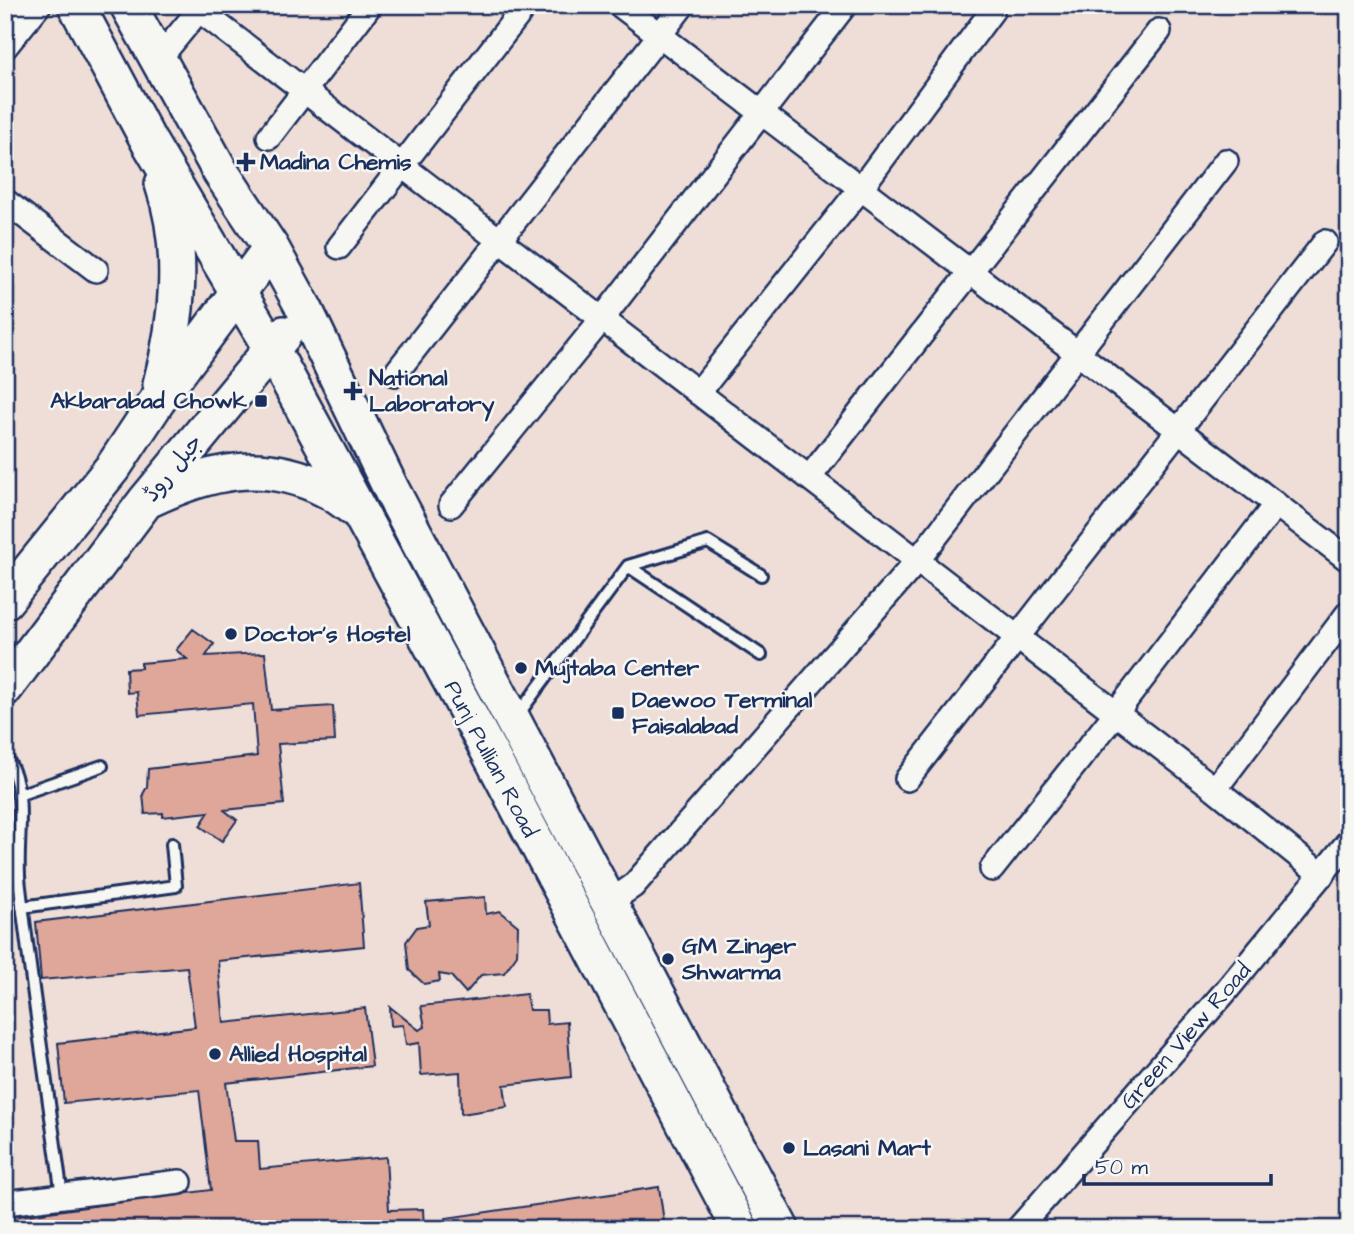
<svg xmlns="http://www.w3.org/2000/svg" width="1354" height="1234" font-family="'Architects Daughter','Playpen Sans Arabic',sans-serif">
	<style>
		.building { fill: #dfa799; stroke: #1b2f5e; stroke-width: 2 }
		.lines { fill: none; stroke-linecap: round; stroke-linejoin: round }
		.lane-casing { stroke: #1b2f5e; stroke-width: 16 }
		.street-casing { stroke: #1b2f5e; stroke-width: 28 }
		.primary-casing { stroke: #1b2f5e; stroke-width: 40 }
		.lane { stroke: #f6f6f2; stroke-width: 10 }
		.street { stroke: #f6f6f2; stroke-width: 23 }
		.primary { stroke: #f6f6f2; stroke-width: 35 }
		.poi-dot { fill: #1b2f5e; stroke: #f6f6f2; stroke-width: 2.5 }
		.labels { text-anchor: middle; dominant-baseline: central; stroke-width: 5; stroke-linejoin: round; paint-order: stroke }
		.poi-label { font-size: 23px; font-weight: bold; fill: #1b2f5e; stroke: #f6f6f2; text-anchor: start }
		.street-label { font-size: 23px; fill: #1b2f5e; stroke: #f6f6f2 }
	</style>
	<rect width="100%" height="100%" fill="#efded7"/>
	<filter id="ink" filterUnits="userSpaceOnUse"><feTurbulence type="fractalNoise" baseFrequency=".0143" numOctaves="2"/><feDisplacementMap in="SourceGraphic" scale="14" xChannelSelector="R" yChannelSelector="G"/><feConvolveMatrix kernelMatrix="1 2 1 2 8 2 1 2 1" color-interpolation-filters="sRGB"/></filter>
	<g filter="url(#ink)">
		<path class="building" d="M 193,629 L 214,644 L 206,656 L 265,653 L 271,710 L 333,706 L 335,741 L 278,744 L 284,804 L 224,810 L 237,820 L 222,841 L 200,826 L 209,812 L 163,817 L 163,813 L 145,814 L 143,794 L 147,787 L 148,769 L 257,756 L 253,704 L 139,715 L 137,692 L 127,693 L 126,669 L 141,668 L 141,663 L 187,659 L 176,650 Z
			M 359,883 L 364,946 L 218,961 L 224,1023 L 365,1008 L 372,1066 L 226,1083 L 234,1141 L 258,1141 L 260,1169 L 386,1157 L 389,1210 L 423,1209 L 424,1229 L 5,1229 L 5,1218 L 211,1190 L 199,1090 L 64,1103 L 58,1043 L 195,1027 L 187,967 L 41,980 L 36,922 Z
			M 485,897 L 486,914 L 500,911 L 518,926 L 517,955 L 504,973 L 481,975 L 466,993 L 451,976 L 439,974 L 440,981 L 424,984 L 409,970 L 406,942 L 417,927 L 429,925 L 426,902 Z
			M 526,994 L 529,1010 L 546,1010 L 547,1024 L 567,1022 L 571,1077 L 504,1085 L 507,1107 L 461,1114 L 460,1072 L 421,1075 L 419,1043 L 406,1045 L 403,1025 L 391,1026 L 390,1007 L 419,1030 L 425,1027 L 421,1006 Z
			M 659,1187 L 665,1229 L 447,1229 L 446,1218 Z"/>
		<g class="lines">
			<g class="lane-casing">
				<path id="lane" d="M 628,566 L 708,542 L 761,575
					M 517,716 L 628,566 L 761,655
					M 5,756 C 31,792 14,845 20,887 C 32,990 48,1093 62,1196
					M 18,795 L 102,766
					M 5,867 L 19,851
					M 22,907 L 176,886 L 172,844"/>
			</g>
			<g class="street-casing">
				<path id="street" d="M 8,5 L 27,20
					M 620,5 L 1349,560
					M 199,10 L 1215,789 L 1322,875
					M 5,47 L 39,5
					M 158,60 L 203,5
					M 269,137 L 370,5
					M 5,201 L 96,270
					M 339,247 L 526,5
					M 395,374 L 683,5
					M 698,393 L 861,188 L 992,11
					M 809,478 L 1159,31
					M 451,505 L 602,319 L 845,5
					M 907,779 L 1325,242
					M 1215,789 L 1349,612
					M 992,869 L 1116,713 L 1276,504
					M 608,903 L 633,886 L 917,561 L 1226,161
					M 5,1203 L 180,1182
					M 1018,1229 L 1225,992 L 1349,841"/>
			</g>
			<g class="primary-casing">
				<path id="primary" d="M 76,5 L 148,140 L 271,348 L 487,748 L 740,1229
					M 128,5 L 220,171 L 271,248 L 305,310 L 392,491 L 781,1229
					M 161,384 C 178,321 185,247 163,184
					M 150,499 C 209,471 263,458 325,489 C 336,494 346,503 356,510
					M 5,601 L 114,466 L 157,401 L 271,248
					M 5,688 L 145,502 L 284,334"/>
			</g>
			<use href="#lane" class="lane"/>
			<use href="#street" class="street"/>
			<use href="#primary" class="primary"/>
		</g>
	</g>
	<g class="poi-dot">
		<path d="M242.5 151.5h7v7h7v7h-7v7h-7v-7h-7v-7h7z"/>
		<path d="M349.5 380.5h7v7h7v7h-7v7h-7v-7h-7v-7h7z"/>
		<rect x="254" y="394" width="14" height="14" rx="3.5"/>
		<circle cx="231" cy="634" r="7"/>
		<circle cx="521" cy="668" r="7"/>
		<rect x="611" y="706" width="14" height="14" rx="3.5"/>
		<circle cx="668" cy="959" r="7"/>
		<circle cx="215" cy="1054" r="7"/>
		<circle cx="789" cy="1148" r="7"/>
	</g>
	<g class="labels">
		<g class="poi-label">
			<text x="260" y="162">Madina Chemis</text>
			<text x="369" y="378">National<tspan x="369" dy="26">Laboratory</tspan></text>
			<text x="247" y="401" text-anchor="end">Akbarabad Chowk</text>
			<text x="245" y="634">Doctor's Hostel</text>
			<text x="535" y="668">Mujtaba Center</text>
			<text x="632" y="700">Daewoo Terminal<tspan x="632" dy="26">Faisalabad</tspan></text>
			<text x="682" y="946">GM Zinger<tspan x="682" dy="26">Shwarma</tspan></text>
			<text x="229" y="1054">Allied Hospital</text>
			<text x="803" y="1148">Lasani Mart</text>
		</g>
		<g class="street-label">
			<text transform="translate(173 468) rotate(-51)">جیل روڈ</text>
			<text transform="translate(491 759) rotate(62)">Punj Pullian Road</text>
			<text transform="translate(1186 1036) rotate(-49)">Green View Road</text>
		</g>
	</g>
	<rect width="1354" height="1234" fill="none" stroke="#f6f6f2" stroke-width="28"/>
	<rect x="14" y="14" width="1326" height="1206" fill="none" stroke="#1b2f5e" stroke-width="2.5" filter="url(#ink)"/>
	<path d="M1084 1174v10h187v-10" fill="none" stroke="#1b2f5e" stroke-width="3.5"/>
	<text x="1095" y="1174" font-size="21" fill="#1b2f5e" stroke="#f6f6f2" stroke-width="5" paint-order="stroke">50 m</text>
</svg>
